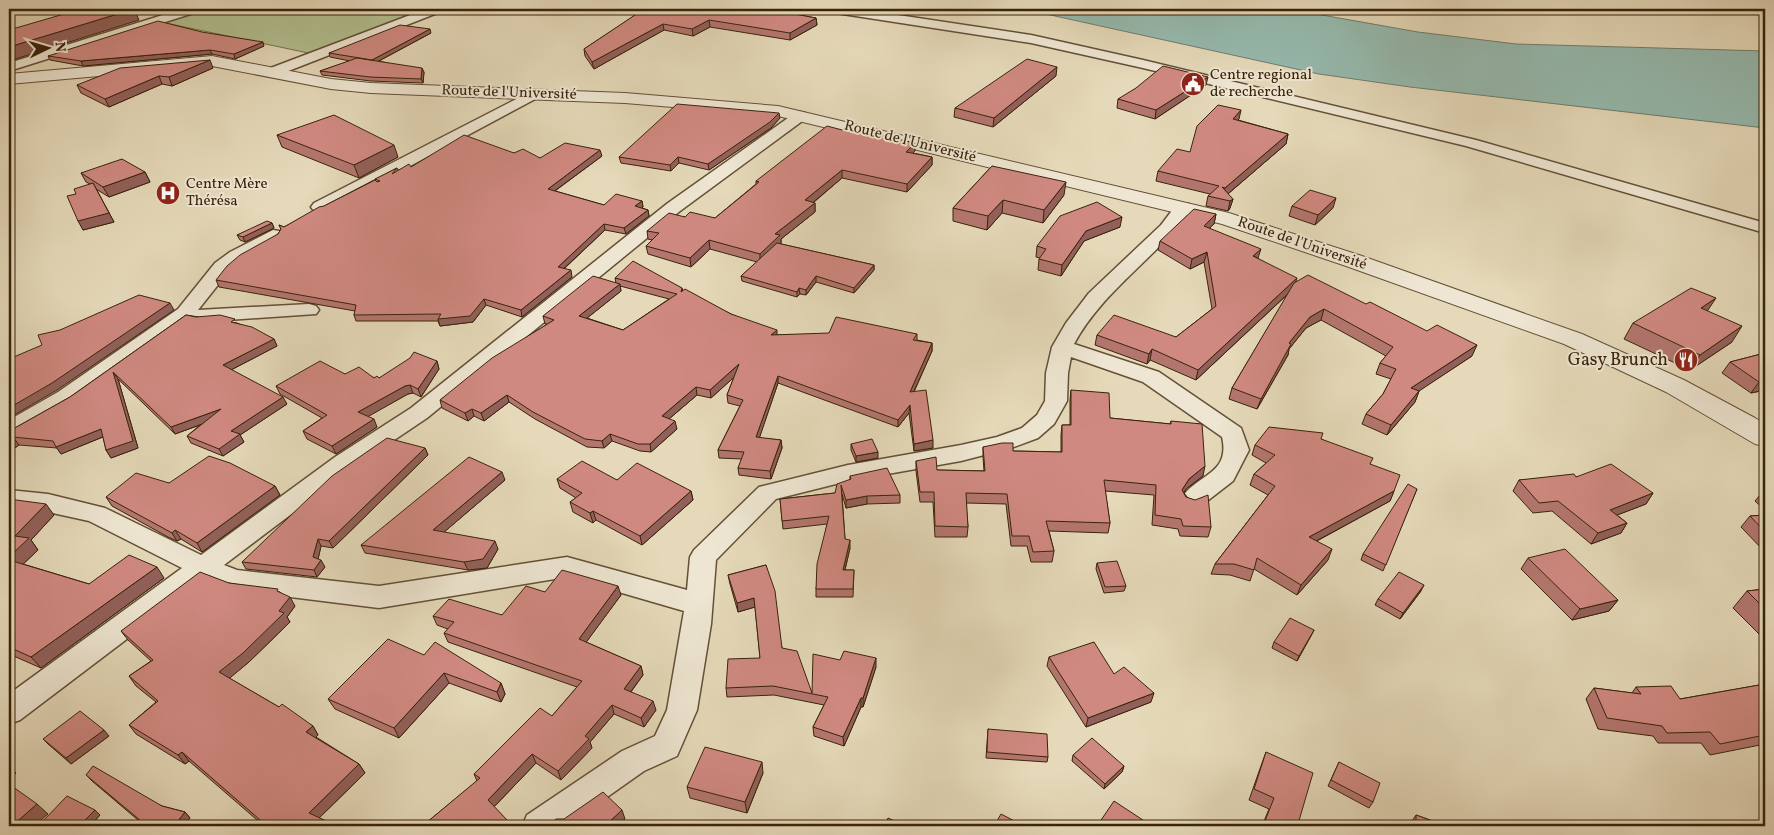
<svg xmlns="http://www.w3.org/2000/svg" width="1774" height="835" font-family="Vollkorn,serif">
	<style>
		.green { fill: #b2c091; stroke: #76724e }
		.water { fill: #96baae; stroke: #717e6d }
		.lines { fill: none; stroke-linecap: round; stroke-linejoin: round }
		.minor-casing { stroke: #645036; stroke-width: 3 }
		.tertiary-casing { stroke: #645036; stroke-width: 2 }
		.minor { fill: #eee6d2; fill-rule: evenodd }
		.tertiary { fill: #eee6d2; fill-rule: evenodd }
		.wall { fill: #b3766f; stroke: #39230b; fill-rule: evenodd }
		.shaded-wall { fill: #92605a; stroke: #39230b }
		.building { fill: #d08981; stroke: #39230b }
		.labels { text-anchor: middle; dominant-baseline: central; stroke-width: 4; stroke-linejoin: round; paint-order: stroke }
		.far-poi-label { font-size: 15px; fill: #39230b; stroke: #eee6d2; text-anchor: start }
		.far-street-label { font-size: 15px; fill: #39230b; stroke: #eee6d2 }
		.poi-label { font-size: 18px; fill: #39230b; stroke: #eee6d2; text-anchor: end }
	</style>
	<rect width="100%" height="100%" fill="#e5d9b9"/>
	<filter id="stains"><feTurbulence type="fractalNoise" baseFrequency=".004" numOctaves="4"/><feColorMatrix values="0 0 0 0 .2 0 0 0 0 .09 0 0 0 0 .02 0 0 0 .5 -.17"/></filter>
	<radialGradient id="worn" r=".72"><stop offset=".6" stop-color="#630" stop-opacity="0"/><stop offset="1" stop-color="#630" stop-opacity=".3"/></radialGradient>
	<path class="green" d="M 202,9 L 429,9 L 313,54 L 161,22 Z"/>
	<path class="water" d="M 1023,9 L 1288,9 L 1418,32 L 1516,44 L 1765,51 L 1765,128 L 1410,87 L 1319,74 Z"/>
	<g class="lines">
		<g class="minor-casing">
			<path id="minor" d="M 182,9 L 199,9 L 197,12 L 9,71 L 9,63 Z
				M 426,9 L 442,9 L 440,12 L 278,75 L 268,75 L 266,72 L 268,69 Z
				M 830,9 L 858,9 L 1031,35 L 1143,60 L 1476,140 L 1765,223 L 1765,233 L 1466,146 L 1143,68 L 1031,43 L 836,13 Z
				M 534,90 L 539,91 L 541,94 L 539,97 L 326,211 L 314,211 L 311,207 L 314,203 Z
				M 800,112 L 805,113 L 807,116 L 805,119 L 680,211 L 427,418 L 351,469 L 224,565 L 237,570 L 379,586 L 567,557 L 687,590 L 690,557 L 694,550 L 759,487 L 848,465 L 961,445 L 997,437 L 1022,428 L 1037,415 L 1045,401 L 1046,373 L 1052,347 L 1066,323 L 1089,293 L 1161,225 L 1177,204 L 1189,204 L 1192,208 C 1157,258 1103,290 1074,344 L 1159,372 L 1241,428 L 1249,450 L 1233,481 L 1202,505 L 1193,508 L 1184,505 L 1181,499 C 1196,474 1231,475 1222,437 L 1143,382 L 1071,357 L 1068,373 L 1067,401 L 1054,424 L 1038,438 L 1011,448 L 961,461 L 848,481 L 776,499 L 716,560 L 711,624 L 697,710 L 677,756 L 644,771 L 566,826 L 522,826 L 527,815 L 622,751 L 655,736 L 667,710 L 684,611 L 567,577 L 379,608 L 235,590 L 206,579 L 20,720 L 9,724 L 9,694 L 182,568 L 89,521 L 48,512 L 9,508 L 9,490 L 48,494 L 105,508 L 201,555 L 335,457 L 411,408 L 668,203 L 795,113 Z
				M 273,230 L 279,231 L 282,235 L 279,239 L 242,260 L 229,271 L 198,310 L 309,304 L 316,306 L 319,310 L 316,314 L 199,322 L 189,320 L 74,402 L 17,435 L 9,437 L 9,420 L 58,392 L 178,309 L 215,263 L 230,252 Z"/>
		</g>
		<g class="tertiary-casing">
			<path id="tertiary" d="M 212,56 L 331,79 L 371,83 L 625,93 L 778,106 L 1229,213 L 1362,256 L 1582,334 L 1684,380 L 1755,418 L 1765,424 L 1765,446 L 1755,444 L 1666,392 L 1564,344 L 1346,266 L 1222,224 L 778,116 L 625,103 L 371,93 L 331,89 L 212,66 L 9,84 L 9,74 Z"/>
		</g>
		<use href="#minor" class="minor"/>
		<use href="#tertiary" class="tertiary"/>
	</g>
	<path class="wall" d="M 632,9 L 768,9 L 816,18 L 817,25 L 790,40 L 710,27 L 693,36 L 664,30 L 594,69 L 585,56 L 584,49 L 643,10 Z
		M 431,33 L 379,61 L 424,72 L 423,83 L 371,81 L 322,75 L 320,71 L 350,61 L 330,57 L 329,53 Z
		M 264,46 L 235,59 L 212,54 L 83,66 L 50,60 L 48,56 Z
		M 213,68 L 172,86 L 162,84 L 109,107 L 81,93 L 77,85 Z
		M 1056,76 L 993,127 L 954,117 L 955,108 Z
		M 1206,85 L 1155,119 L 1117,108 L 1118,99 Z
		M 780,118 L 771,128 L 709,170 L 679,163 L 671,171 L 621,163 L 619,157 Z
		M 1239,119 L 1238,120 L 1288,134 L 1286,144 L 1228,194 L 1233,199 L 1230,208 L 1228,211 L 1206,206 L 1208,196 L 1210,194 L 1156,181 L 1158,171 L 1190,152 Z
		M 277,135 L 398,157 L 359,178 L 282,147 Z
		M 915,151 L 913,153 L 932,157 L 932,165 L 907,192 L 842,178 L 813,203 L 815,203 L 815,212 L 781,239 L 781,244 L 874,265 L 874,270 L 854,293 L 816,282 L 806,295 L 800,294 L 797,297 L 742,281 L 741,276 L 757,262 L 710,249 L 691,267 L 648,254 L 646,246 L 652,240 L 648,239 L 647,231 L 685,217 L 715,218 L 756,184 L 756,181 Z
		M 514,153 L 540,158 L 602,156 L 555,191 L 604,205 L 642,201 L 643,207 L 642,208 L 648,210 L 649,216 L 626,234 L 605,230 L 564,269 L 572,277 L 522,317 L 486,305 L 473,322 L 440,326 L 438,321 L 356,321 L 354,315 L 355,311 L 219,287 L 216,280 L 278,234 L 281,229 L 279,225 L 284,227 L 397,168 L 398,170 L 411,167 Z
		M 992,166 L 1064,195 L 1043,223 L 1002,213 L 987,230 L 953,221 L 953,208 Z
		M 145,172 L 150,182 L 109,197 L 96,189 L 114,222 L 83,230 L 76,194 L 90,184 L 86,182 L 81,173 Z
		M 1292,206 L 1333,208 L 1315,225 L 1289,216 Z
		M 1216,214 L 1214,224 L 1209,228 L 1296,282 L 1472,356 L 1418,391 L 1419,391 L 1415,402 L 1387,435 L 1362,424 L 1366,414 L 1383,394 L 1391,379 L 1376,374 L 1380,363 L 1386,356 L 1321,320 L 1306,328 L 1289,349 L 1288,355 L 1257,409 L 1229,399 L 1232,388 L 1288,294 L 1196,380 L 1150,360 L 1147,364 L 1095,345 L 1097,335 L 1176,337 L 1212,309 L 1204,262 L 1190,269 L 1158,250 L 1160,241 Z
		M 272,223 L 274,228 L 245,242 L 240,240 L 237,235 Z
		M 1120,227 L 1084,241 L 1061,276 L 1038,270 L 1039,259 L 1040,258 L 1036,257 L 1037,246 Z
		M 615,278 L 682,288 L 683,291 L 731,314 L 777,335 L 917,334 L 917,340 L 932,343 L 932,351 L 914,392 L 933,448 L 914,451 L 909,413 L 898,427 L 778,383 L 759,438 L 781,440 L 782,448 L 771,479 L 739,475 L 738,468 L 742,459 L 719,458 L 718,450 L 740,406 L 728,403 L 727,395 L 734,377 L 711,398 L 697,395 L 669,419 L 677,429 L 651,452 L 640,451 L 612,441 L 604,448 L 587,447 L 535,419 L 509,402 L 484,421 L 474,416 L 468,421 L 442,408 L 440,400 L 547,324 L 545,324 L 543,316 L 616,283 ZM 620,286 L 669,299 L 623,330 L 587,318 L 621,291 Z
		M 186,315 L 237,323 L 274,339 L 277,346 L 231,370 L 287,404 L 240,435 L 244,442 L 223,456 L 191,443 L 187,436 L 200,425 L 175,434 L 118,379 L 138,448 L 111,458 L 106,450 L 103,437 L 61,454 L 57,448 L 19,445 L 9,452 L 9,430 L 13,429 L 70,397 Z
		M 1633,323 L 1732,342 L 1690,370 L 1624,339 Z
		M 1765,353 L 1765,390 L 1751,393 L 1722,373 L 1730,362 Z
		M 437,361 L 439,369 L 421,397 L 413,393 L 408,394 L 368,416 L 377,427 L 336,454 L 307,439 L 303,431 L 322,418 L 280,394 L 276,386 L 345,374 L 379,378 Z
		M 1071,390 L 1110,418 L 1170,424 L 1171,421 L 1203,476 L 1186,489 L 1184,493 L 1211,527 L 1208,537 L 1180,536 L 1178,529 L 1152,525 L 1154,495 L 1105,491 L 1110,523 L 1108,533 L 1049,531 L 1054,551 L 1052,562 L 1031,562 L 1027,546 L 1011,546 L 1006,504 L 966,503 L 968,527 L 967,537 L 935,537 L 933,502 L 920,502 L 916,471 L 916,461 L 937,470 L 984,471 L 983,457 L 983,447 L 1013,451 L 1061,452 L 1061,435 L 1062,425 L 1070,425 L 1070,400 Z
		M 1321,439 L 1371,464 L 1394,491 L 1390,501 L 1317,541 L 1328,560 L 1297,595 L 1254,569 L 1250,581 L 1230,575 L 1211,574 L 1215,564 L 1268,495 L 1250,485 L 1254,474 L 1266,463 L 1252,455 L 1255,445 Z
		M 851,444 L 878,458 L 856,462 L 851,450 Z
		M 425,448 L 428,455 L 333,548 L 321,546 L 318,559 L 325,567 L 317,577 L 246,569 L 242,562 Z
		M 850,476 L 900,495 L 900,503 L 867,504 L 846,508 L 842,494 L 845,539 L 850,548 L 845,570 L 854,570 L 853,597 L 816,597 L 816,589 L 827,524 L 783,529 L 780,499 L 835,493 L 850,480 Z
		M 1576,477 L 1653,493 L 1646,504 L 1617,515 L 1627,523 L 1621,533 L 1591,544 L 1552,511 L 1533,513 L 1513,491 L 1519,480 Z
		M 557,479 L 617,480 L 691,491 L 693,500 L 642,545 L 596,520 L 593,523 L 573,512 L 570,502 L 576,498 L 560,488 Z
		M 505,480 L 444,532 L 498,549 L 487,568 L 468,570 L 365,553 L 361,545 Z
		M 169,483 L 275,486 L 280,495 L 202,552 L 181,539 L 177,541 L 168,537 L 112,506 L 106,497 Z
		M 1417,489 L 1383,571 L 1361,560 L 1363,554 Z
		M 1760,495 L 1765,495 L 1765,510 L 1755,501 Z
		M 9,499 L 54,515 L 31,540 L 38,550 L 23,564 L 89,584 L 164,578 L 41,668 L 9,654 Z
		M 1765,515 L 1765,550 L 1763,550 L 1741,527 L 1750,516 Z
		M 1528,558 L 1618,600 L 1609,611 L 1572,620 L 1521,569 Z
		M 1097,563 L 1126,586 L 1124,591 L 1104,593 L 1096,569 Z
		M 766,565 L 782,648 L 812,693 L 876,667 L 863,707 L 861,707 L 844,746 L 814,736 L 813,727 L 824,705 L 774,695 L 727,697 L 726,688 L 760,658 L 755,607 L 738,612 L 730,584 L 728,575 Z
		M 229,583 L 280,592 L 295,606 L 287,617 L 290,622 L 249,662 L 229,678 L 279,707 L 313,726 L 318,735 L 316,737 L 359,764 L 365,773 L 319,818 L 337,826 L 264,826 L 189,761 L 185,764 L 136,734 L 129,725 L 156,702 L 136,686 L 129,676 L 151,661 L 128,640 L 121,631 Z
		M 1765,589 L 1765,640 L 1733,608 L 1747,591 Z
		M 1421,591 L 1400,619 L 1375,605 L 1378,599 Z
		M 545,592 L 621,595 L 586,642 L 641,666 L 643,675 L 631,692 L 656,710 L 644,727 L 614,714 L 590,742 L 592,748 L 561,780 L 536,763 L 494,807 L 509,822 L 511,826 L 428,826 L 426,823 L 477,781 L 474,774 L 552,716 L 577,687 L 448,642 L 444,633 L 448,629 L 437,625 L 433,616 L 502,615 Z
		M 1314,630 L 1297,661 L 1272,648 L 1274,642 Z
		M 424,655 L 501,683 L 505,694 L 501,702 L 449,683 L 399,738 L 335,709 L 328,699 Z
		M 1049,657 L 1114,674 L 1151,702 L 1086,727 L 1047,666 Z
		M 1765,684 L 1765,744 L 1710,755 L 1701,743 L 1658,743 L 1653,736 L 1598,729 L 1586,699 L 1594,688 L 1632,693 L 1636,687 L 1680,699 Z
		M 988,729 L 1048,757 L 1047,762 L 986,758 Z
		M 109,736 L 71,764 L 48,744 L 43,739 Z
		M 1266,752 L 1298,824 L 1299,826 L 1262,826 L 1269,809 L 1249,800 L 1262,763 Z
		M 1073,755 L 1124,766 L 1122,772 L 1104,789 L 1072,761 Z
		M 1339,762 L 1373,802 L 1369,808 L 1328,786 Z
		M 763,773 L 747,813 L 690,798 L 687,787 Z
		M 86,775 L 162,806 L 185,812 L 190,818 L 183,826 L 145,826 L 92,781 Z
		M 100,815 L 90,826 L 49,826 L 43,821 Z
		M 1416,815 L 1447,826 L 1410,826 L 1410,824 Z"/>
	<path class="shaded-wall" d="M 134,9 L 139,20 L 9,61 L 9,47 Z
		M 816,18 L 817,25 L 790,40 L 790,33 Z
		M 709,20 L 710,27 L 693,36 L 692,29 Z
		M 663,24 L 664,30 L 594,69 L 592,62 Z
		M 430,29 L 431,33 L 373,64 L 372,60 Z
		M 263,42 L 264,46 L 235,59 L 234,54 Z
		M 210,50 L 212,54 L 83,66 L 81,61 Z
		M 210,60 L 213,68 L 172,86 L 169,77 Z
		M 1057,67 L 1056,76 L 993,127 L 994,118 Z
		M 422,68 L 424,72 L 423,83 L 421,79 Z
		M 159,76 L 162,84 L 109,107 L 105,99 Z
		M 1208,77 L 1206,85 L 1155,119 L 1156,110 Z
		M 1241,110 L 1239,119 L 1231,128 L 1233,119 Z
		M 779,113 L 780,118 L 771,128 L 709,170 L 708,164 Z
		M 1288,134 L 1286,144 L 1223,198 L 1225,188 Z
		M 915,143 L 915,151 L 906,160 L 906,152 Z
		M 394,145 L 398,157 L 359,178 L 354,165 Z
		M 600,150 L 602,156 L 549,195 L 548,189 Z
		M 678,157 L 679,163 L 671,171 L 670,165 Z
		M 932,157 L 932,165 L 907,192 L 907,184 Z
		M 842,170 L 842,178 L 805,209 L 805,200 Z
		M 145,172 L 150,182 L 109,197 L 103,187 Z
		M 1066,182 L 1064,195 L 1043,223 L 1044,210 Z
		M 93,183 L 114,222 L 83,230 L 78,221 Z
		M 1336,198 L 1333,208 L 1315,225 L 1318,215 Z
		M 1233,199 L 1230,208 L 1228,211 L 1230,201 Z
		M 1003,200 L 1002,213 L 987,230 L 988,216 Z
		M 642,201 L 643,207 L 636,213 L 635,206 Z
		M 815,203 L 815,212 L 781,239 L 781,244 L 760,263 L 760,254 L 775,234 Z
		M 648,210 L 649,216 L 626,234 L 624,228 Z
		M 1216,214 L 1214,224 L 1202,235 L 1204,226 Z
		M 1122,217 L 1120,227 L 1084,241 L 1061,276 L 1062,265 L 1086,231 Z
		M 272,223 L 274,228 L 245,242 L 243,237 Z
		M 604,224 L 605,230 L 559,273 L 558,267 Z
		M 709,240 L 710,249 L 691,267 L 690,258 Z
		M 1261,249 L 1258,258 L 1253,256 Z
		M 1207,252 L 1204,262 L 1190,269 L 1192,259 Z
		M 874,265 L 874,270 L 854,293 L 854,288 Z
		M 571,270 L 572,277 L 522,317 L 521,310 Z
		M 816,276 L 816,282 L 806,295 L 806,290 Z
		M 1297,278 L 1294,288 L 1196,380 L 1198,370 Z
		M 620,284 L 621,291 L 581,323 L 579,316 Z
		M 799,288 L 800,294 L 797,297 L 797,292 Z
		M 1716,298 L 1706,313 L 1701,308 Z
		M 484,299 L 486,305 L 473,322 L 440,326 L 438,319 Z
		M 170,303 L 174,310 L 57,390 L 9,418 L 9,408 Z
		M 1324,309 L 1321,320 L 1306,328 L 1289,349 L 1288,355 L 1257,409 L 1261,399 L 1289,343 L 1310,317 Z
		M 1742,326 L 1732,342 L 1690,370 L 1700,355 Z
		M 777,330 L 777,338 L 771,335 Z
		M 274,339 L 277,346 L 227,372 L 223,365 Z
		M 932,343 L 932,351 L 910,400 L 910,392 Z
		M 1477,345 L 1472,356 L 1407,399 L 1411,388 Z
		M 1152,349 L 1150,360 L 1147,364 L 1149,354 Z
		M 437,361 L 439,369 L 421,397 L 418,389 Z
		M 739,364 L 740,372 L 711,398 L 710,390 Z
		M 113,372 L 118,379 L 138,448 L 111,458 L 106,450 Z
		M 778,376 L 778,383 L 757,445 L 756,437 Z
		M 1765,380 L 1765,390 L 1751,393 L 1759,382 Z
		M 410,385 L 413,393 L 408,394 L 362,420 L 358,412 L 405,386 Z
		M 696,387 L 697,395 L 663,424 L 662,416 Z
		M 1419,391 L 1415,402 L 1387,435 L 1391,425 Z
		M 507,395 L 509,402 L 484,421 L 481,413 Z
		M 283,397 L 287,404 L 240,435 L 244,442 L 223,456 L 219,449 L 231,431 Z
		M 910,405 L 909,413 L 898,427 L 898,420 Z
		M 221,409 L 224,416 L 175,434 L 171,427 Z
		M 472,409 L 474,416 L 468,421 L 465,413 Z
		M 374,419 L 377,427 L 336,454 L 332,446 Z
		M 675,421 L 677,429 L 651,452 L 650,444 Z
		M 101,429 L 105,436 L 61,454 L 56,447 Z
		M 610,434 L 612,441 L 604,448 L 602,441 Z
		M 13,437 L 19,445 L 9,452 L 9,441 Z
		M 781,440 L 782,448 L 771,479 L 770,471 Z
		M 933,440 L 933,448 L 914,451 L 914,444 Z
		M 425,448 L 428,455 L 333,548 L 329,541 Z
		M 878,452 L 878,458 L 856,462 L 856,456 Z
		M 1205,466 L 1203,476 L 1186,489 L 1179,500 L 1182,490 L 1189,479 Z
		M 502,472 L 505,480 L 436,539 L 433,530 Z
		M 275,486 L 280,495 L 202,552 L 197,543 Z
		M 691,491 L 693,500 L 642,545 L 640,536 Z
		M 1394,491 L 1390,501 L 1305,547 L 1309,537 Z
		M 1653,493 L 1646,504 L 1604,520 L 1610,510 Z
		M 867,496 L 867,504 L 846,508 L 846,500 Z
		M 46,504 L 54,515 L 31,540 L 38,550 L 16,571 L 9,562 L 9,557 L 15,536 Z
		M 593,511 L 596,520 L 593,523 L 590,513 Z
		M 1627,523 L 1621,533 L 1591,544 L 1598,533 Z
		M 175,530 L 181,539 L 177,541 L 172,533 Z
		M 318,539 L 321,546 L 317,564 L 313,557 Z
		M 850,540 L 850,548 L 843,578 L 843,570 Z
		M 495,541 L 498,549 L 487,568 L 468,570 L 464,562 Z
		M 1332,549 L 1328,560 L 1297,595 L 1301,585 Z
		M 321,560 L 325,567 L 317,577 L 314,570 Z
		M 157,567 L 164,578 L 41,668 L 31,657 Z
		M 1424,585 L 1421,591 L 1400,619 L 1403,613 Z
		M 618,586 L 621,595 L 582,648 L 579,639 Z
		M 290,597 L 295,606 L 287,617 L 290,622 L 249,662 L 225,682 L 219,672 Z
		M 754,598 L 755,607 L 738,612 L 737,603 Z
		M 1618,600 L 1609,611 L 1572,620 L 1580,609 Z
		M 1314,630 L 1311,636 L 1297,661 L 1299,656 Z
		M 876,658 L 876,667 L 863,707 L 863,698 Z
		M 641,666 L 643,675 L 626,698 L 624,689 Z
		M 444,673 L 449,683 L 399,738 L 394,728 Z
		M 501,683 L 505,694 L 501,702 L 497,692 Z
		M 1154,693 L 1151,702 L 1086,727 L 1088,718 Z
		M 861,698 L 861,707 L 844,746 L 843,737 Z
		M 653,701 L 656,710 L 644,727 L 641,718 Z
		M 612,705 L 614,714 L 590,742 L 592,748 L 561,780 L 558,771 L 585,736 Z
		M 313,726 L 318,735 L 312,741 L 306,732 Z
		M 104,730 L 109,736 L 71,764 L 66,758 Z
		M 182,752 L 189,761 L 185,764 L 178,755 Z
		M 532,754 L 536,763 L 492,809 L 488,800 Z
		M 762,762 L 763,773 L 747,813 L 745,802 Z
		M 359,764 L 365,773 L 315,822 L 309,813 Z
		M 9,766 L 16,773 L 9,779 Z
		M 1124,766 L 1122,772 L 1104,789 L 1105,784 Z
		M 37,804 L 48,814 L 34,826 L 12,826 Z
		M 95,810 L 100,815 L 90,826 L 79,826 Z
		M 622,810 L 625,819 L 617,826 L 609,826 L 608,823 Z
		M 185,812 L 190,818 L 183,826 L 174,826 Z
		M 509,822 L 511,826 L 505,826 Z"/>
	<path class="building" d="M 81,9 L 134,9 L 9,47 L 9,30 Z
		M 644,9 L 768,9 L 816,18 L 790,33 L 709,20 L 692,29 L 663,24 L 592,62 L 584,49 Z
		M 158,21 L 202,32 L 263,42 L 234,54 L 210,50 L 81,61 L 48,56 Z
		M 400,25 L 430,29 L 372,60 L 329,53 Z
		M 357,58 L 422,68 L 421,79 L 370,77 L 320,71 Z
		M 1027,59 L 1057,67 L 994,118 L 955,108 Z
		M 210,60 L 169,77 L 159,76 L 105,99 L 77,85 L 120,68 Z
		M 1163,66 L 1208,77 L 1156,110 L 1118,99 L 1136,88 Z
		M 677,104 L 779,113 L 770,122 L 708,164 L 678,157 L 670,165 L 619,157 Z
		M 1218,105 L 1241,110 L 1233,119 L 1288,134 L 1225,188 L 1222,187 L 1233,199 L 1230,201 L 1208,196 L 1219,186 L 1158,171 L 1177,149 L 1190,152 L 1197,126 Z
		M 334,115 L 394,145 L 354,165 L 277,135 Z
		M 827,126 L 850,132 L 854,129 L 915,143 L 906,152 L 932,157 L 907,184 L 842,170 L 805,200 L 815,203 L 775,234 L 780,235 L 760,254 L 709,240 L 690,258 L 646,246 L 659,233 L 647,231 L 669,213 L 685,217 L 690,212 L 715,218 L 759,182 L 756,181 Z
		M 464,135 L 514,153 L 523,149 L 540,158 L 565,143 L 600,150 L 548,189 L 604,205 L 616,194 L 642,201 L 635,206 L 648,210 L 624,228 L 604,224 L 558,267 L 571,270 L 521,310 L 484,299 L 470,316 L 438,319 L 441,314 L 354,315 L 356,305 L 216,280 L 227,266 L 240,255 L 278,234 L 281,229 L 279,225 L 284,227 L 319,207 L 324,206 L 375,180 L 377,182 L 380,181 L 375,179 L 397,168 L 392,174 L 409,164 L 411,167 Z
		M 122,159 L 145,172 L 103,187 L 81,173 Z
		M 992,166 L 1066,182 L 1044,210 L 1003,200 L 988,216 L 953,208 Z
		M 93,183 L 109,213 L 78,221 L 67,196 L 76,194 L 74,189 Z
		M 1310,190 L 1336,198 L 1318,215 L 1292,206 Z
		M 1097,202 L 1122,217 L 1086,231 L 1062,265 L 1039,259 L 1046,249 L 1037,246 L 1060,216 Z
		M 1194,209 L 1216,214 L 1204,226 L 1261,249 L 1253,256 L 1297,278 L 1198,370 L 1152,349 L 1149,354 L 1097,335 L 1114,315 L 1176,337 L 1216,306 L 1207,252 L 1192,259 L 1160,241 Z
		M 267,221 L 272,223 L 243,237 L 237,235 Z
		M 777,243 L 874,265 L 854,288 L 816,276 L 806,290 L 799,288 L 797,292 L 741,276 Z
		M 633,261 L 682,288 L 681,292 L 685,289 L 731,314 L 777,330 L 771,335 L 829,333 L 836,317 L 917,334 L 913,340 L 932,343 L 910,392 L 926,390 L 933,440 L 914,444 L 910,405 L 898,420 L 778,376 L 756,437 L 781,440 L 770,471 L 738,468 L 744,452 L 718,450 L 743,400 L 727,395 L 739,364 L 710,390 L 696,387 L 662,416 L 675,421 L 650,444 L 638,444 L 610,434 L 602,441 L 585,439 L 533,412 L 507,395 L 481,413 L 472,409 L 465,413 L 440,400 L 492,358 L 554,320 L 543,316 L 593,276 L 620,284 L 579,316 L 623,330 L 677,294 L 615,278 Z
		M 1308,275 L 1366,304 L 1370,302 L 1427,331 L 1437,325 L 1477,345 L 1411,388 L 1419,391 L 1391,425 L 1366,414 L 1383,394 L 1396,369 L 1380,363 L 1393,347 L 1324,309 L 1310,317 L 1289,343 L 1291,344 L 1261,399 L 1232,388 L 1294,283 Z
		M 1691,288 L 1716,298 L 1701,308 L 1742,326 L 1700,355 L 1633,323 Z
		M 139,295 L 170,303 L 52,383 L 9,408 L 9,359 L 42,345 L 38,335 L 60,330 Z
		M 186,315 L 196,317 L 220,315 L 235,319 L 231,322 L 252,327 L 274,339 L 223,365 L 283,397 L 231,431 L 240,434 L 219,449 L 187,436 L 221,409 L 171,427 L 113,372 L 133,441 L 106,450 L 101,429 L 56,447 L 53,441 L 13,437 L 9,441 L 9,430 L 13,429 L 70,397 Z
		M 414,352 L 437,361 L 418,389 L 410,385 L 405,386 L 358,412 L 374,419 L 332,446 L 303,431 L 327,415 L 276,386 L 320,361 L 345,374 L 359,367 L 374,378 L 377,376 L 379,378 L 410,358 Z
		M 1765,353 L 1765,380 L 1759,382 L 1730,362 Z
		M 1071,390 L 1109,393 L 1110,418 L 1171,424 L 1171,421 L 1202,424 L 1205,466 L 1189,479 L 1182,490 L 1186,497 L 1195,500 L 1208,495 L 1211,527 L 1183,526 L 1181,519 L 1155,515 L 1156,485 L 1104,480 L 1110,523 L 1046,521 L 1054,551 L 1033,552 L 1029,536 L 1012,536 L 1007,494 L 966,493 L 968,527 L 935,526 L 934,492 L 920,492 L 916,461 L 936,457 L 937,470 L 985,471 L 983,447 L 1002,443 L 1013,443 L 1013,451 L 1062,452 L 1062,425 L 1071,425 Z
		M 1269,427 L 1323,433 L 1321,439 L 1373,458 L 1370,464 L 1400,475 L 1394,491 L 1309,537 L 1332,549 L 1301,585 L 1257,558 L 1254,570 L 1234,564 L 1215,564 L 1275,486 L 1254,474 L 1275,455 L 1255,445 Z
		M 387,438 L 425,448 L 329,541 L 318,539 L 313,557 L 321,560 L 314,570 L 242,562 L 332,476 Z
		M 872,439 L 878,452 L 856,456 L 851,444 Z
		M 209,456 L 230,463 L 275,486 L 197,543 L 175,530 L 172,533 L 163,528 L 106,497 L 136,473 L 169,483 Z
		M 469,457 L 502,472 L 433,530 L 495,541 L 483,559 L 464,562 L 361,545 Z
		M 582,461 L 617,480 L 637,463 L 691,491 L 640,536 L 593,511 L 590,513 L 570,502 L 582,493 L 557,479 Z
		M 1611,464 L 1653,493 L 1610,510 L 1627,523 L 1598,533 L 1558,501 L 1539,503 L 1519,480 L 1574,474 L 1576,477 Z
		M 887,468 L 900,495 L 867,496 L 846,500 L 841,485 L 845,539 L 850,540 L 843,570 L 854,570 L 853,589 L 816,589 L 817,564 L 829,516 L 782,521 L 780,499 L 835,493 L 837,484 L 851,479 L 850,476 Z
		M 1408,484 L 1417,489 L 1386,565 L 1363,554 Z
		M 1760,495 L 1765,495 L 1765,500 Z
		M 9,499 L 46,504 L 15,536 L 29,538 L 9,557 Z
		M 1765,515 L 1765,532 L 1750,516 Z
		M 1565,549 L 1618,600 L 1580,609 L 1528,558 Z
		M 129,555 L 157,567 L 31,657 L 9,647 L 9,560 L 89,584 Z
		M 1117,561 L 1126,586 L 1105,587 L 1097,563 Z
		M 766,565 L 775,591 L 782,648 L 797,651 L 812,693 L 813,654 L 840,660 L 844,651 L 876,658 L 863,698 L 861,698 L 843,737 L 813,727 L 828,697 L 773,686 L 726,688 L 728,659 L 760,658 L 754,598 L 737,603 L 728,575 Z
		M 562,570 L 618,586 L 579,639 L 641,666 L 624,689 L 653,701 L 641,718 L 612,705 L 585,736 L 589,739 L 558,771 L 532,754 L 488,800 L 509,822 L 505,826 L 429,826 L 426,823 L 480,778 L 474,774 L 540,708 L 552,716 L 582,681 L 444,633 L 454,622 L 433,616 L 449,599 L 502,615 L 526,586 L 545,592 Z
		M 200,572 L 229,583 L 278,589 L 277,591 L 290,597 L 279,611 L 284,613 L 243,653 L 219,672 L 279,707 L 282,704 L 313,726 L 306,732 L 359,764 L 309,813 L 337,826 L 267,826 L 182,752 L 178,755 L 129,725 L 158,701 L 129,676 L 153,660 L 121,631 Z
		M 1399,572 L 1424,585 L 1403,613 L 1378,599 Z
		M 1765,589 L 1765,609 L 1747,591 Z
		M 1290,618 L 1314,630 L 1299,656 L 1274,642 Z
		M 388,639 L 424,655 L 435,642 L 501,683 L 497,692 L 444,673 L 394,728 L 328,699 Z
		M 1094,642 L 1114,674 L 1124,667 L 1154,693 L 1088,718 L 1049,657 Z
		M 1765,684 L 1765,735 L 1720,744 L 1710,732 L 1667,733 L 1662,726 L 1607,718 L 1594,688 L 1641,694 L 1636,687 L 1671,686 L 1680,699 Z
		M 80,711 L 104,730 L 66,758 L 43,739 Z
		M 988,729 L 1047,734 L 1048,757 L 987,752 Z
		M 1092,738 L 1124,766 L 1105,784 L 1073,755 Z
		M 705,747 L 762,762 L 745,802 L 687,787 Z
		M 1266,752 L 1313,773 L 1298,824 L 1300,824 L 1299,826 L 1263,826 L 1274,798 L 1254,789 Z
		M 1339,762 L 1380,783 L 1373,802 L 1331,780 Z
		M 93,766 L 162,806 L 185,812 L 174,826 L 147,826 L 86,775 Z
		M 9,784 L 37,804 L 12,826 L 9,826 Z
		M 603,792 L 622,810 L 608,823 L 610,826 L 548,826 L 556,819 L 564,819 Z
		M 67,796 L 95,810 L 79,826 L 60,826 L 43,821 Z
		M 1114,801 L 1152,826 L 1097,826 Z
		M 1001,814 L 1024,826 L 994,826 Z
		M 1416,815 L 1447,826 L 1416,826 Z
		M 888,818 L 906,826 L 884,826 Z"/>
	<defs>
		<g id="civic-disc" transform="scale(1.25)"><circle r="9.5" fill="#8f2418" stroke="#eee6d2"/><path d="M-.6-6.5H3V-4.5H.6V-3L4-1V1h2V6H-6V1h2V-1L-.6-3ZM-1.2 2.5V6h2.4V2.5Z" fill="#fff"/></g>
		<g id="hospital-disc" transform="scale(1.25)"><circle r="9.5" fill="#8f2418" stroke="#eee6d2"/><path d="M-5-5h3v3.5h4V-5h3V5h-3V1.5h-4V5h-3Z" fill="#fff"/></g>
		<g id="restaurant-disc" transform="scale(1.25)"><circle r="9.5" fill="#8f2418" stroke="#eee6d2"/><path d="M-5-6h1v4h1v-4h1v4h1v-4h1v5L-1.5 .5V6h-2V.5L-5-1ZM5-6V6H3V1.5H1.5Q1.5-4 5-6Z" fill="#fff"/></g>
	</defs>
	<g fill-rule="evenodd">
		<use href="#civic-disc" x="1193" y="84"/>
		<use href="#hospital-disc" x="168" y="193"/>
		<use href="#restaurant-disc" x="1686" y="360"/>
	</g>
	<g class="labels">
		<g class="far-poi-label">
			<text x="1210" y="75">Centre regional<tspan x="1210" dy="17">de recherche</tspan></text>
			<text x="186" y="184">Centre Mère<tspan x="186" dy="17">Thérésa</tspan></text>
		</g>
		<g class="far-street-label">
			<text transform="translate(509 93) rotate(2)">Route de l'Université</text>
			<text transform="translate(910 142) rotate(14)">Route de l'Université</text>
			<text transform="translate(1302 244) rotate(19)">Route de l'Université</text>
		</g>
		<g class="poi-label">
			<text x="1668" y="360">Gasy Brunch</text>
		</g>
	</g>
	<rect width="1774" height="835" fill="none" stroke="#e5d9b9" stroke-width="30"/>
	<rect x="10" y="10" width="1754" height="815" fill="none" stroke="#39230b" stroke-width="2.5"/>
	<rect x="15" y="15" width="1744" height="805" fill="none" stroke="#39230b"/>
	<g transform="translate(48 48) rotate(85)" stroke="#eee6d2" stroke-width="4" paint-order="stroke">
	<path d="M0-4L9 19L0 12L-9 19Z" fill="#39230b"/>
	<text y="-8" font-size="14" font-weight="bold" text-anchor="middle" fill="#39230b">N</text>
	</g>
	<rect width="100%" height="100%" filter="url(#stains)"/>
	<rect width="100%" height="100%" fill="url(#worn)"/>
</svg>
